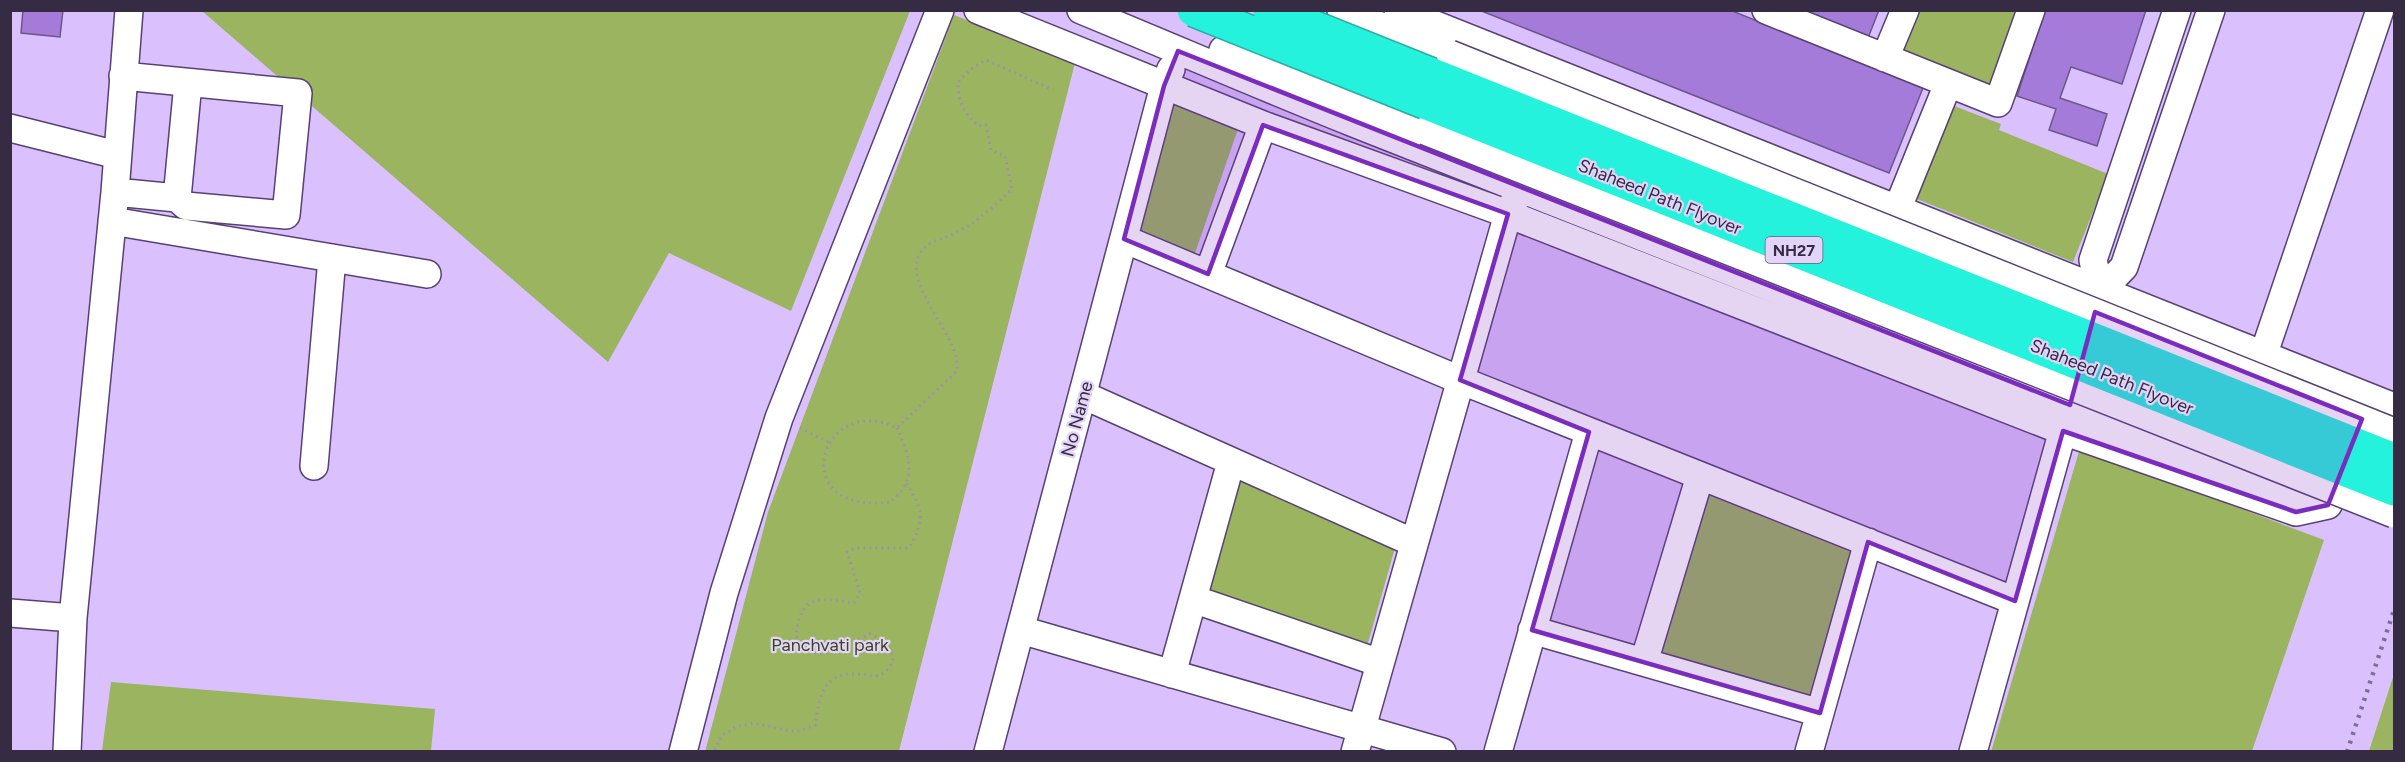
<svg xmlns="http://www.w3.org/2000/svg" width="2405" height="762" font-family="Figtree,sans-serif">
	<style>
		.green { fill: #9ab460 }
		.building { fill: #a47bd8; stroke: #6c568a; stroke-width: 1.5 }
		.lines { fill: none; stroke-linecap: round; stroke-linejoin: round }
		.minor-casing { stroke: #574174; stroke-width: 30 }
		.path { stroke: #9e8bba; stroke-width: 3; stroke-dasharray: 1.5 4.5; stroke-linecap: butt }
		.minor { stroke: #fff; stroke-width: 27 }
		.rail { stroke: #7e6e96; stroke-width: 4.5; stroke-dasharray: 3 6; stroke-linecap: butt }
		.minor-bridge-casing { stroke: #574174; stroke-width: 30; stroke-linecap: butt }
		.highway-bridge-casing { stroke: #2baca6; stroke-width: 36; stroke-linecap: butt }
		.minor-bridge { stroke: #fff; stroke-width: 27 }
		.highway-bridge { stroke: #25f2dc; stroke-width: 33 }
		.marked { fill: #7b2cbf; fill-opacity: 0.2; stroke: #7b2cbf; stroke-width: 4.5; stroke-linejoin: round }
		.labels { text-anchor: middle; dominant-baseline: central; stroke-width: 4.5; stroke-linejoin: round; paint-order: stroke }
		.shield { fill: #e2d4f8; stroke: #695e79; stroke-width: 1.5 }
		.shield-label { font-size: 16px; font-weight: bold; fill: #352b43 }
		.street-label { font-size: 18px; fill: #352b43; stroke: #e2d4f8 }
		.park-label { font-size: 18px; fill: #3a461a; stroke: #e2d4f8 }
	</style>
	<rect width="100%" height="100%" fill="#dac1fd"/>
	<path class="green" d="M 202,11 L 910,11 L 791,311 L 669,253 L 608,362 Z
		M 1913,11 L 2024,11 L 1993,91 L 1897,53 Z
		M 954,15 L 1075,63 L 899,751 L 705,752 L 768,512 Z
		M 1171,100 L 1238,129 L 1193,259 L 1136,233 Z
		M 1949,104 L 2001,124 L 1999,130 L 2108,174 L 2073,262 L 1912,197 Z
		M 2080,448 L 2324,540 L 2252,751 L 1991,752 Z
		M 1237,479 L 1395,548 L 1368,643 L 1203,592 Z
		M 1705,491 L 1853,549 L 1811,698 L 1659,652 Z
		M 2394,674 L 2394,751 L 2369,751 Z
		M 111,682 L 435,709 L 431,751 L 102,751 Z"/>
	<path class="building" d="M 23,10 L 63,10 L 60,37 L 21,33 Z
		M 1479,10 L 1730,10 L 1923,88 L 1889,173 Z
		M 1799,10 L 1879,10 L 1868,38 Z
		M 2045,10 L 2146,10 L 2122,84 L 2071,67 L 2060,98 L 2107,114 L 2097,146 L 2049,130 L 2056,109 L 2017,96 Z"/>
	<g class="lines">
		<g class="minor-casing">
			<path id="minor" d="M 978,10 L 1263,125 L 1508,214 L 2063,431 L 2296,512 L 2328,505
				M 1081,10 C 1171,47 1261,86 1351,122 C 1671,250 1991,375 2312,499
				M 1341,10 L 1450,54
				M 1398,10 L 2394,407
				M 1766,10 L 1998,103 L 2031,10
				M 1223,50 L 1419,129
				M 1885,58 L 1905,10
				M 10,128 L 117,155
				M 115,192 L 177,198 L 186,206 L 286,215 L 298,93 L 123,76
				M 177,198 L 188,83
				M 1897,210 L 1948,84
				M 112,221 L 427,274
				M 1124,239 L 1460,380 L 2015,601
				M 1208,274 L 1263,125
				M 2100,292 L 2124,267 L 2211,10
				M 2097,304 L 2100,292 L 2093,260 L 2177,10
				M 2263,356 L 2380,10
				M 1083,395 L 1414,543
				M 314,466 L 332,258
				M 1193,599 L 1380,663
				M 10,613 L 73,618
				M 1021,630 L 1442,752
				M 1532,630 L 1820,713
				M 1644,662 L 1700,476
				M 1172,674 L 1231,462
				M 67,752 L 73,618 L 115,192 L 129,10
				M 683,752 L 724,593 L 779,418 L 940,10
				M 988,752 L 1164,86 L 1171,69
				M 1355,752 L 1508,214 L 1515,200
				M 1498,752 L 1589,432
				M 1809,752 L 1868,542
				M 1973,752 L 2067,416"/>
		</g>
		<path class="path" d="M 800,428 L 828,442
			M 897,428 C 904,444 914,465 906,483 C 904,490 896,496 891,502 C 783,516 820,390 897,428 L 957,371 C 957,366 957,361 956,357 C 950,327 897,276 924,248 C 932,240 944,239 953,234 C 976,223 994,207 1012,189 L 1005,156 L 991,150 L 986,125 L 978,126 C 962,109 959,104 958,82 L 971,69 L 986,60 L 1053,90
			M 715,750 L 721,736 L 736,727 L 754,723 L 796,732 L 816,725 C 818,696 824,671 859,674 C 867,674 876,678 882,674 C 904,661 888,640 870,634 L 833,652 L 817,654 L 803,645 L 796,636 C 800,593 820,598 854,603 L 860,593 L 847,552 L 856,548 L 909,548 C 926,520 923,508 906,483"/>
		<use href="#minor" class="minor"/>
		<path class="rail" d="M 2347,752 L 2394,610"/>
		<g class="minor-bridge-casing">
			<path id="minor-bridge" d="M 1450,54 L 2394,432
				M 1425,131 L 2394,514"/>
		</g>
		<g class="highway-bridge-casing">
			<path id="highway-bridge" d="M 1194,10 L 2394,489
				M 1270,10 L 2394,460"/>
		</g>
		<use href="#minor-bridge" class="minor-bridge"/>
		<use href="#highway-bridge" class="highway-bridge"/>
	</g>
	<path class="marked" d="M 1178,51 L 2070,405 L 2095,312 L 2362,419 L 2328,505 L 2296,512 L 2063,431 L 2015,601 L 1868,542 L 1820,713 L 1532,630 L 1589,432 L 1460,380 L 1508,214 L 1263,125 L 1208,274 L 1124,239 L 1164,86 Z"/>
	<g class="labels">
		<rect class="shield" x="1765.5" y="237" width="57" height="26" rx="4.5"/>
		<g class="shield-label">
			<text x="1794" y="250">NH27</text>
		</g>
		<g class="street-label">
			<text transform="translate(1660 197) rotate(22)">Shaheed Path Flyover</text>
			<text transform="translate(2112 377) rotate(22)">Shaheed Path Flyover</text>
			<text transform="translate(1077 419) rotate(-75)">No Name</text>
		</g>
		<g class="park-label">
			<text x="830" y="645">Panchvati park</text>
		</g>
	</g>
	<rect width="2405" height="762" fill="none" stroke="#352b43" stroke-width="24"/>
</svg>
